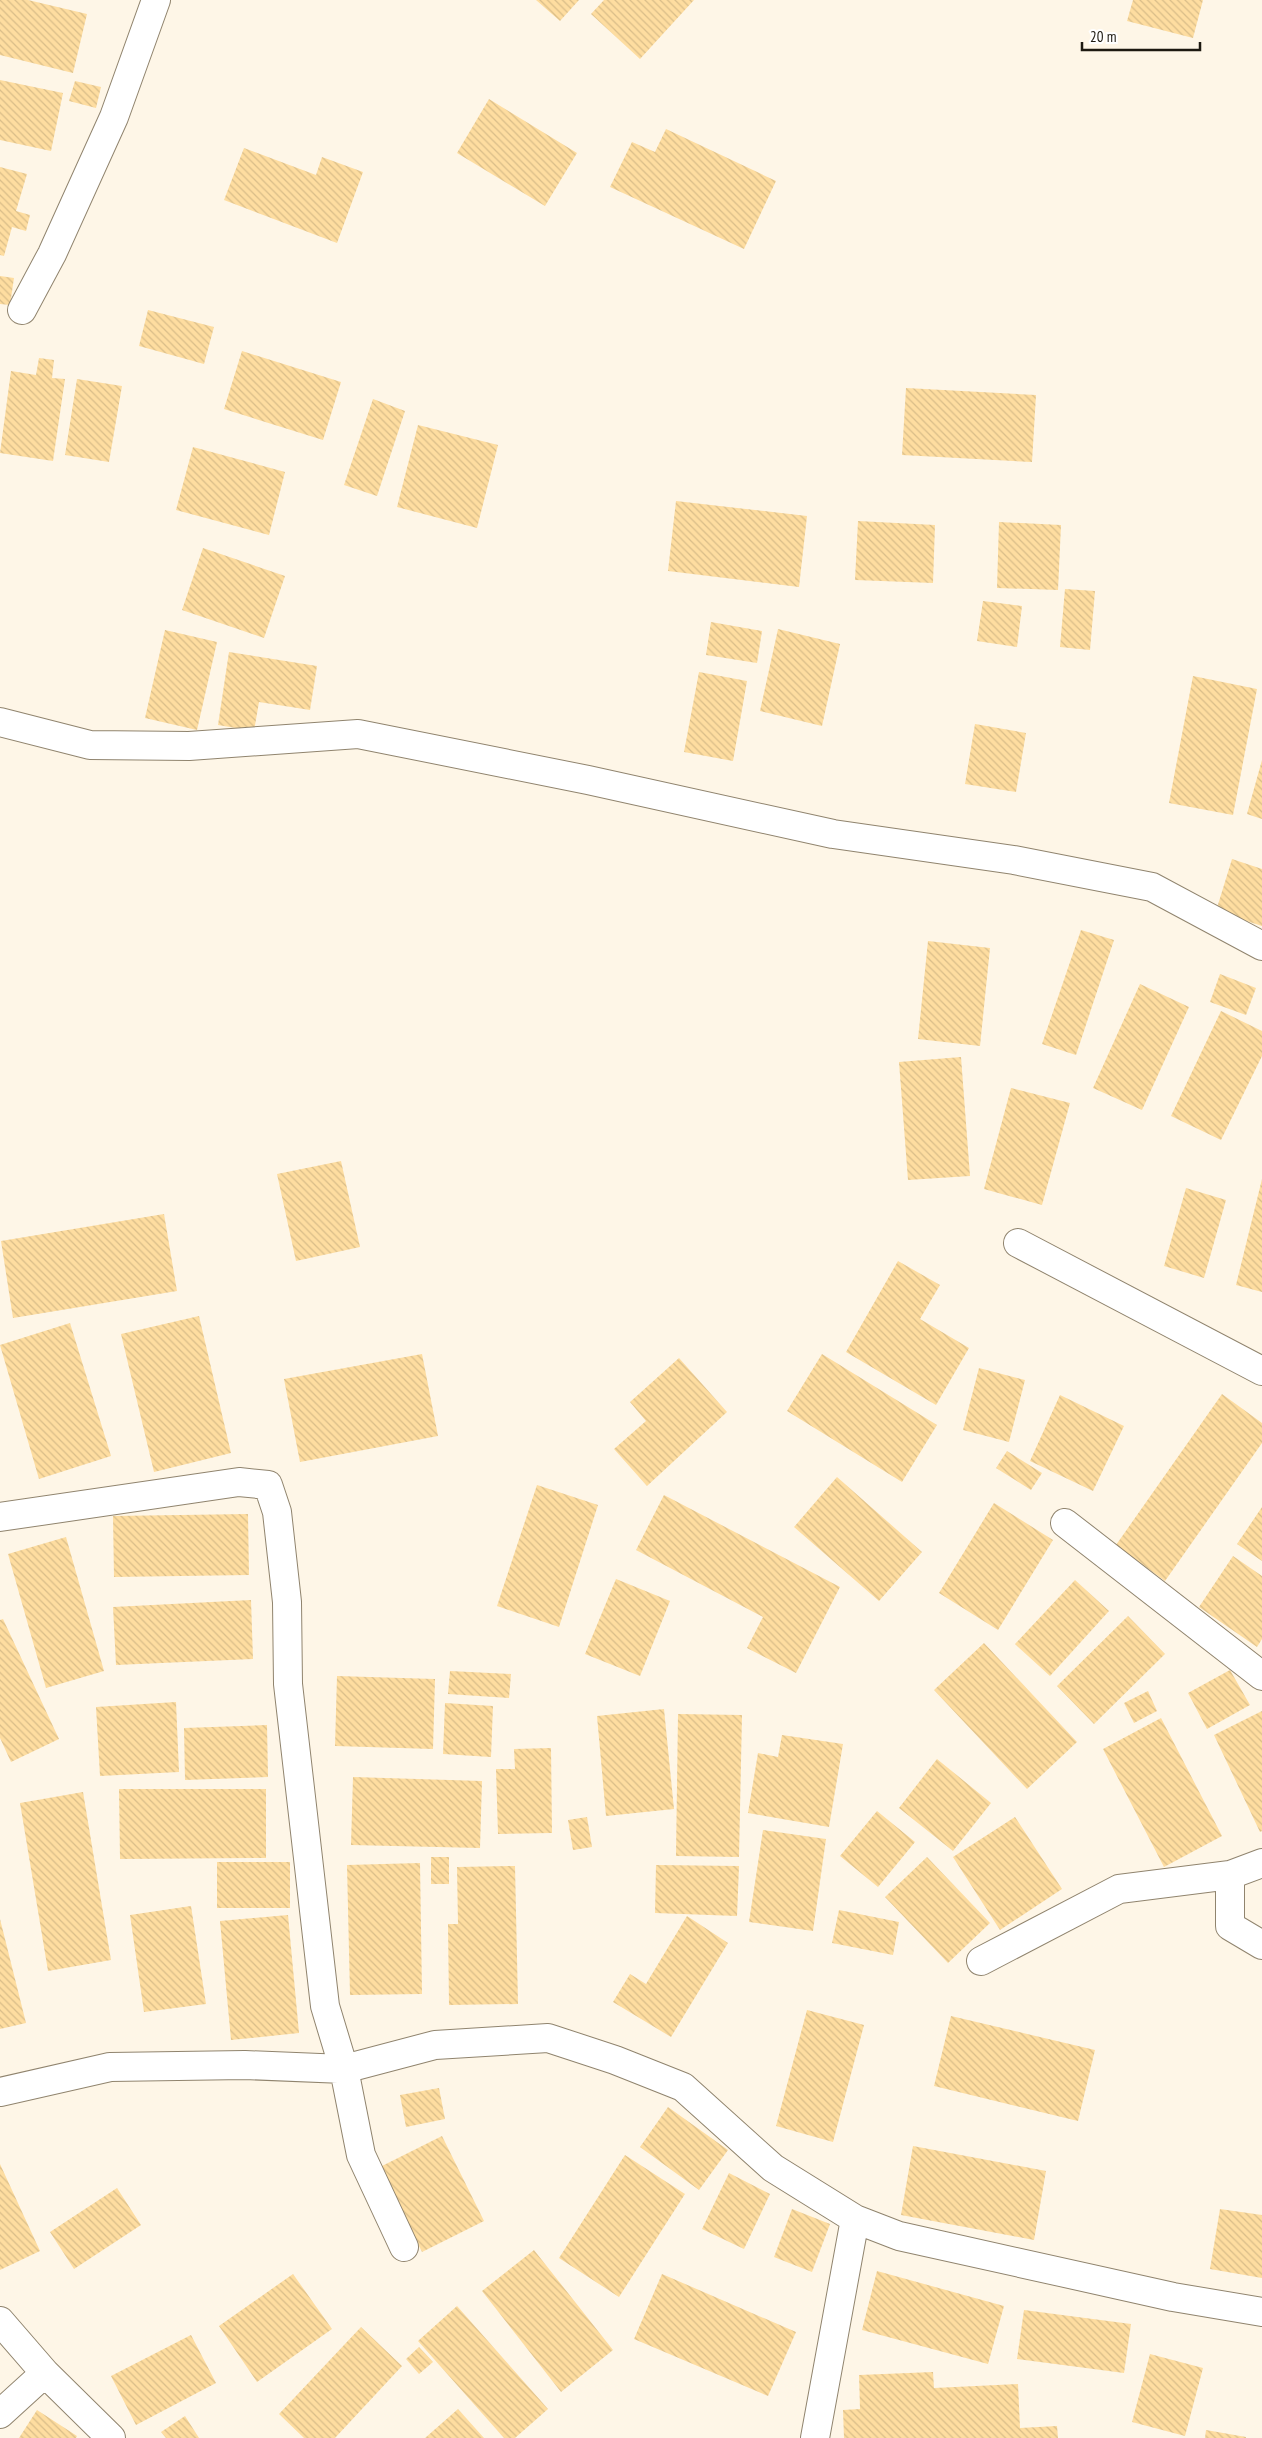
<svg xmlns="http://www.w3.org/2000/svg" width="1262" height="2438" font-family="'PT Sans Narrow',sans-serif">
	<style>
		.building { fill: url(#building-back-hatch) }
		.lines { fill: none; stroke-linecap: round; stroke-linejoin: round }
		.minor-casing { stroke: #90846e; stroke-width: 30 }
		.minor { stroke: #fff; stroke-width: 28 }
	</style>
	<defs>
		<pattern id="building-back-hatch" width="6" height="6" patternUnits="userSpaceOnUse" patternTransform="scale(1.25)"><rect width="6" height="6" fill="#fedda0"/><path d="M-1 5l2 2M0 0l6 6M5-1l2 2" fill="none" stroke="#d9bd89"/></pattern>
	</defs>
	<rect width="100%" height="100%" fill="#fef6e7"/>
	<path class="building" d="M 0,0 L 28,0 L 87,14 L 73,73 L 0,55 Z
		M 536,0 L 579,0 L 560,21 Z
		M 604,0 L 694,0 L 640,59 L 591,14 Z
		M 1133,0 L 1203,0 L 1193,38 L 1127,21 Z
		M 0,80 L 63,93 L 51,151 L 0,140 Z
		M 75,81 L 101,87 L 96,108 L 69,101 Z
		M 489,99 L 577,153 L 545,206 L 457,153 Z
		M 666,129 L 776,181 L 744,249 L 610,187 L 632,142 L 655,152 Z
		M 244,148 L 316,175 L 322,157 L 363,172 L 337,243 L 224,200 Z
		M 0,167 L 27,174 L 16,211 L 30,215 L 26,231 L 12,227 L 4,256 L 0,255 Z
		M 0,276 L 14,278 L 10,305 L 0,304 Z
		M 148,310 L 214,327 L 204,364 L 139,346 Z
		M 242,351 L 341,382 L 323,440 L 224,409 Z
		M 39,358 L 54,360 L 52,378 L 65,379 L 53,461 L 0,453 L 11,371 L 36,375 Z
		M 77,379 L 122,386 L 109,462 L 65,455 Z
		M 906,388 L 1036,395 L 1032,462 L 902,455 Z
		M 373,399 L 405,411 L 377,496 L 344,485 Z
		M 418,425 L 498,445 L 477,528 L 397,507 Z
		M 193,447 L 285,472 L 269,535 L 176,510 Z
		M 676,501 L 807,516 L 799,587 L 668,571 Z
		M 858,521 L 935,525 L 933,583 L 855,580 Z
		M 999,522 L 1061,525 L 1058,590 L 997,588 Z
		M 203,548 L 285,576 L 264,638 L 182,610 Z
		M 1065,589 L 1095,591 L 1090,650 L 1060,647 Z
		M 983,601 L 1022,606 L 1017,647 L 977,641 Z
		M 711,622 L 762,631 L 757,663 L 706,655 Z
		M 778,629 L 840,644 L 822,726 L 760,711 Z
		M 165,630 L 217,642 L 197,730 L 145,718 Z
		M 229,652 L 317,666 L 310,710 L 259,702 L 254,731 L 218,725 Z
		M 699,672 L 747,681 L 733,761 L 684,752 Z
		M 1193,676 L 1257,689 L 1233,815 L 1169,803 Z
		M 975,724 L 1026,733 L 1016,792 L 965,784 Z
		M 1262,760 L 1262,819 L 1247,814 Z
		M 1232,859 L 1262,869 L 1262,926 L 1216,911 Z
		M 1081,930 L 1114,940 L 1076,1055 L 1042,1044 Z
		M 928,941 L 990,948 L 980,1046 L 918,1039 Z
		M 1220,974 L 1256,988 L 1246,1015 L 1210,1002 Z
		M 1140,984 L 1189,1007 L 1142,1110 L 1093,1088 Z
		M 1221,1011 L 1262,1031 L 1262,1056 L 1221,1140 L 1171,1116 Z
		M 961,1057 L 970,1176 L 908,1180 L 899,1062 Z
		M 1011,1088 L 1070,1103 L 1042,1205 L 984,1189 Z
		M 341,1161 L 360,1247 L 296,1261 L 277,1174 Z
		M 1262,1179 L 1262,1292 L 1236,1285 Z
		M 1186,1188 L 1226,1200 L 1204,1278 L 1164,1266 Z
		M 164,1214 L 177,1291 L 13,1318 L 1,1241 Z
		M 898,1261 L 940,1285 L 920,1319 L 969,1348 L 936,1405 L 846,1352 Z
		M 199,1316 L 231,1453 L 154,1472 L 121,1334 Z
		M 70,1323 L 111,1456 L 39,1479 L 0,1345 Z
		M 422,1354 L 438,1436 L 300,1462 L 284,1379 Z
		M 822,1354 L 937,1425 L 902,1482 L 787,1411 Z
		M 679,1358 L 727,1412 L 647,1486 L 614,1449 L 646,1421 L 630,1402 Z
		M 979,1368 L 1025,1380 L 1009,1442 L 963,1430 Z
		M 1222,1394 L 1262,1423 L 1262,1443 L 1165,1581 L 1116,1545 Z
		M 1060,1395 L 1124,1426 L 1093,1491 L 1030,1461 Z
		M 1007,1451 L 1042,1473 L 1031,1490 L 996,1468 Z
		M 837,1477 L 922,1552 L 879,1601 L 794,1527 Z
		M 537,1485 L 598,1505 L 559,1627 L 497,1606 Z
		M 664,1495 L 840,1587 L 796,1673 L 747,1648 L 763,1617 L 636,1550 Z
		M 994,1503 L 1053,1540 L 998,1630 L 939,1593 Z
		M 1262,1507 L 1262,1561 L 1237,1544 Z
		M 248,1514 L 249,1575 L 114,1577 L 113,1516 Z
		M 66,1537 L 104,1671 L 46,1688 L 8,1554 Z
		M 1233,1556 L 1262,1576 L 1262,1639 L 1257,1647 L 1199,1607 Z
		M 616,1579 L 670,1601 L 640,1676 L 585,1654 Z
		M 1075,1580 L 1109,1611 L 1050,1676 L 1015,1644 Z
		M 251,1600 L 253,1659 L 116,1665 L 113,1607 Z
		M 1128,1616 L 1165,1654 L 1094,1724 L 1057,1686 Z
		M 3,1619 L 59,1739 L 11,1762 L 0,1738 L 0,1620 Z
		M 984,1643 L 1077,1742 L 1027,1789 L 934,1690 Z
		M 1230,1670 L 1250,1705 L 1207,1729 L 1188,1693 Z
		M 450,1671 L 511,1674 L 509,1698 L 448,1694 Z
		M 337,1676 L 435,1679 L 433,1749 L 335,1746 Z
		M 1148,1691 L 1157,1711 L 1134,1723 L 1124,1703 Z
		M 176,1702 L 179,1772 L 100,1776 L 96,1707 Z
		M 445,1703 L 493,1706 L 491,1757 L 443,1754 Z
		M 664,1709 L 674,1809 L 606,1816 L 597,1716 Z
		M 1262,1711 L 1262,1831 L 1260,1832 L 1214,1735 Z
		M 678,1714 L 742,1715 L 739,1857 L 676,1856 Z
		M 1161,1718 L 1222,1836 L 1164,1867 L 1103,1749 Z
		M 267,1725 L 268,1777 L 185,1780 L 184,1728 Z
		M 782,1735 L 843,1744 L 829,1827 L 748,1813 L 758,1753 L 778,1757 Z
		M 551,1748 L 552,1833 L 498,1834 L 496,1769 L 515,1769 L 514,1749 Z
		M 937,1759 L 991,1803 L 953,1851 L 899,1808 Z
		M 353,1777 L 482,1781 L 480,1848 L 351,1845 Z
		M 119,1789 L 266,1789 L 266,1858 L 120,1859 Z
		M 83,1792 L 111,1960 L 48,1971 L 20,1803 Z
		M 877,1811 L 915,1842 L 878,1887 L 840,1856 Z
		M 587,1817 L 592,1847 L 573,1850 L 568,1820 Z
		M 1015,1817 L 1062,1889 L 1000,1930 L 953,1857 Z
		M 763,1830 L 826,1839 L 813,1931 L 749,1922 Z
		M 431,1857 L 449,1857 L 449,1884 L 431,1884 Z
		M 927,1857 L 990,1923 L 948,1963 L 885,1897 Z
		M 217,1862 L 290,1862 L 290,1908 L 217,1908 Z
		M 420,1863 L 422,1994 L 350,1995 L 347,1865 Z
		M 656,1865 L 739,1866 L 737,1916 L 655,1913 Z
		M 515,1866 L 518,2004 L 449,2005 L 448,1924 L 458,1924 L 457,1867 Z
		M 191,1906 L 206,2004 L 144,2012 L 130,1915 Z
		M 839,1910 L 899,1922 L 893,1955 L 832,1943 Z
		M 288,1915 L 299,2033 L 231,2040 L 220,1921 Z
		M 687,1916 L 728,1943 L 671,2037 L 613,2002 L 630,1974 L 646,1984 Z
		M 0,1919 L 26,2023 L 0,2029 Z
		M 807,2010 L 864,2025 L 833,2142 L 776,2126 Z
		M 951,2016 L 1095,2050 L 1078,2121 L 934,2086 Z
		M 439,2088 L 445,2119 L 406,2127 L 400,2095 Z
		M 668,2107 L 728,2150 L 699,2190 L 640,2147 Z
		M 442,2136 L 484,2221 L 422,2252 L 380,2167 Z
		M 913,2146 L 1046,2171 L 1034,2240 L 901,2215 Z
		M 625,2155 L 685,2194 L 619,2297 L 559,2258 Z
		M 0,2164 L 40,2251 L 0,2270 Z
		M 729,2173 L 770,2194 L 744,2249 L 702,2229 Z
		M 117,2188 L 141,2225 L 74,2269 L 50,2232 Z
		M 792,2209 L 830,2224 L 812,2272 L 774,2257 Z
		M 1220,2209 L 1262,2215 L 1262,2278 L 1210,2269 Z
		M 534,2250 L 613,2350 L 561,2392 L 482,2291 Z
		M 877,2271 L 1004,2306 L 988,2364 L 862,2330 Z
		M 293,2274 L 332,2329 L 257,2382 L 219,2326 Z
		M 662,2274 L 796,2332 L 768,2396 L 634,2339 Z
		M 457,2306 L 548,2409 L 515,2438 L 504,2438 L 418,2341 Z
		M 1024,2310 L 1131,2324 L 1124,2373 L 1017,2359 Z
		M 361,2327 L 402,2366 L 335,2438 L 304,2438 L 279,2414 Z
		M 191,2335 L 216,2383 L 136,2425 L 111,2376 Z
		M 419,2347 L 433,2362 L 419,2374 L 406,2359 Z
		M 1150,2354 L 1203,2368 L 1185,2436 L 1132,2422 Z
		M 933,2372 L 934,2388 L 1018,2384 L 1020,2428 L 1057,2426 L 1058,2438 L 844,2438 L 843,2410 L 860,2409 L 859,2375 Z
		M 458,2409 L 484,2438 L 425,2438 Z
		M 37,2410 L 77,2436 L 76,2438 L 19,2438 Z
		M 185,2416 L 199,2438 L 166,2438 L 161,2432 Z
		M 1206,2430 L 1246,2437 L 1246,2438 L 1205,2438 Z"/>
	<g class="lines">
		<g class="minor-casing">
			<path id="minor" d="M 22,310 L 52,254 L 114,117 L 156,0
				M 0,722 L 90,745 L 189,746 L 358,734 L 588,780 L 833,834 L 1014,860 L 1152,887 L 1262,946
				M 1018,1243 L 1262,1371
				M 0,1517 L 239,1482 L 268,1485 L 277,1512 L 287,1602 L 288,1684 L 325,2006 L 344,2069 L 361,2155 L 404,2247
				M 1065,1523 L 1262,1676
				M 1230,1875 L 1230,1926 L 1262,1945
				M 981,1961 L 1119,1889 L 1230,1875 L 1262,1863
				M 0,2092 L 110,2067 L 245,2065 L 344,2069 L 435,2045 L 548,2038 L 615,2060 L 683,2087 L 773,2168 L 855,2219 L 899,2236 L 1173,2297 L 1262,2312
				M 0,2321 L 45,2373
				M 0,2414 L 45,2373 L 111,2438
				M 815,2438 L 855,2219"/>
		</g>
		<use href="#minor" class="minor"/>
	</g>
	<path d="M1082 42v8h118v-8" fill="none" stroke="#1d1910" stroke-width="2.5"/>
	<text x="1090" y="42" font-size="15" fill="#1d1910" stroke="#ffffff" stroke-width="4" paint-order="stroke">20 m</text>
</svg>
